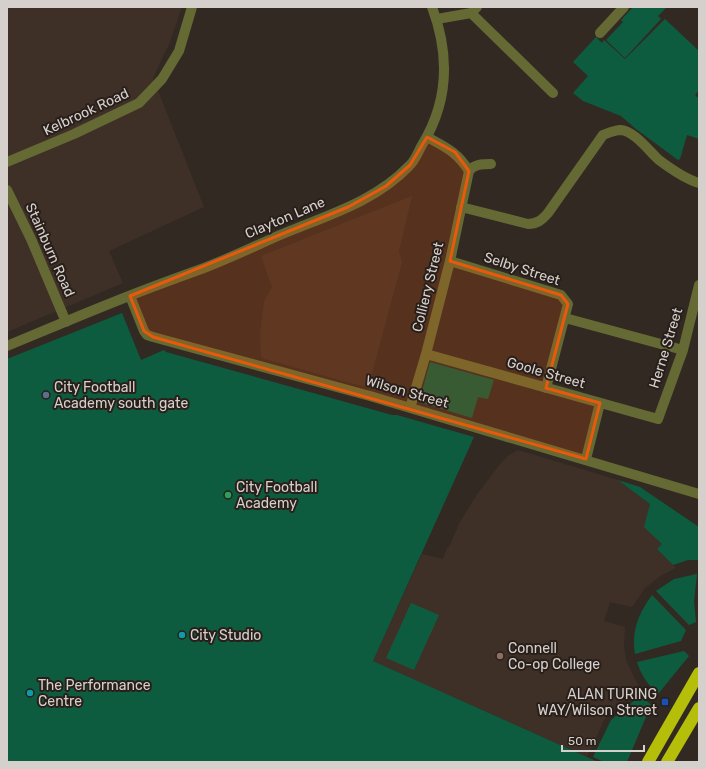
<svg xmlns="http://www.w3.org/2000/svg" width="706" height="769" font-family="Rubik,sans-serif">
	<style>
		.built { fill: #3f3027 }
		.green { fill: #0e5c3f }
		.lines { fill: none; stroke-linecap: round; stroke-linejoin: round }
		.minor { stroke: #656933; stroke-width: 10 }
		.highway { stroke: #b5be08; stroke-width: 12 }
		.marked { fill: #e8590c; fill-opacity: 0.2; stroke: #e8590c; stroke-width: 3; stroke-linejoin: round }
		.service-dot { fill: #5c6f8a; stroke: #281f1a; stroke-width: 1.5 }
		.leisure-dot { fill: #2e9e5b; stroke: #281f1a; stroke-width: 1.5 }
		.culture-dot { fill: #0f9aa8; stroke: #281f1a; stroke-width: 1.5 }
		.education-dot { fill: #8d6e63; stroke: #281f1a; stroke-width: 1.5 }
		.transit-dot { fill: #1a4fb4; stroke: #281f1a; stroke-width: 1.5 }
		.labels { text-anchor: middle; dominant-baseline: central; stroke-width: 4; stroke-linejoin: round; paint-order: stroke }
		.street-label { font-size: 14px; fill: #d6d0cc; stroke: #281f1a }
		.poi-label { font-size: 14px; fill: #d6d0cc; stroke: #281f1a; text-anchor: start }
	</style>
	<rect width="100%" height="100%" fill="#322923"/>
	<path class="built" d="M 7,7 L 182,7 L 169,44 L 153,78 L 204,207 L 109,251 L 123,283 L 7,332 Z
		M 412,196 L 399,251 L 402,262 L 368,388 L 265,359 L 261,357 L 260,335 L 264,301 L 272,287 L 261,256 Z
		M 518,450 L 618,480 L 650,504 L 645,527 L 662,544 L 657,549 L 676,568 L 662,575 L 645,588 L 632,607 L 610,602 L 604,621 L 625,627 L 624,645 L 626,660 L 635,679 L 640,688 L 606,716 L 587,757 L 373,661 L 422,554 L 443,559 L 447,548 L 449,547 L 460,522 L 476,496 L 500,464 L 509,455 Z"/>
	<path class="green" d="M 633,7 L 667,7 L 658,16 L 661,19 L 625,58 L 606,40 L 623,22 L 621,20 Z
		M 665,19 L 699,51 L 699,90 L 695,95 L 699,99 L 699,139 L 687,135 L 680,159 L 678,160 L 636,129 L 621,116 L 583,101 L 573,93 L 588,76 L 573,62 L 596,37 L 602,43 L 604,40 L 625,59 Z
		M 122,313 L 141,360 L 164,350 L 166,352 L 392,415 L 397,415 L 474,437 L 373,661 L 598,762 L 7,762 L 7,359 Z
		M 430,362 L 494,380 L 488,399 L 478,397 L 472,418 L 419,402 Z
		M 618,480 L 640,487 L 699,527 L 698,560 L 688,560 L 673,565 L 657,549 L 662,544 L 644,527 L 650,504 Z
		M 697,574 L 694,601 L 696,622 L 689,625 L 656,591 L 674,579 Z
		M 652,595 L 686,630 L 681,641 L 635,654 C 631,631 639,613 652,595 Z
		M 411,603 L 439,615 L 414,670 L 386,658 Z
		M 684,651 L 689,656 L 658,694 C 648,685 641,675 637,662 Z
		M 641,695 L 651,705 L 627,762 L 604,762 L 593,757 L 611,720 Z"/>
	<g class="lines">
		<path class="minor" d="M 471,13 L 553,93
			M 437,19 L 471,13 L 477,7
			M 600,33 L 624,7
			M 7,162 L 74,134 L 139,103 L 162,79 L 179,51 L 192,7
			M 469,171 C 474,164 483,164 491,164
			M 7,190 L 31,239 L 66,322
			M 461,207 L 528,224 C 537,224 542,220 548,213 L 603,135 C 608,133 615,130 621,130 C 634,131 649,151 659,160 C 671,169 685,179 699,183
			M 450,261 L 561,295 L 568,304 L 546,388
			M 130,296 L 144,331 L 147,335 L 153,337 L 370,396 L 699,494
			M 565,318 L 683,350
			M 7,346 C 48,329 88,312 129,296 C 154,286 179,277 204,268 C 230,258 255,246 280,235 C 325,216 375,202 409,166 C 415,161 418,152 422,145 C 449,101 450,55 432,7
			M 426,354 L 658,419 L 683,350 L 699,285
			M 410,408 L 426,354 L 450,261 L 469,171 C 457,152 447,148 427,137
			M 586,459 L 600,403"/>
		<path class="highway" d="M 648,762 L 699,673
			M 667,762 L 699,708"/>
	</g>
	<path class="marked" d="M 427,137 L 455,152 L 469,171 L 450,261 L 561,295 L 568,304 L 546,388 L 600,403 L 586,459 L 153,337 L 144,331 L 130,296 L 348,207 L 386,186 L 410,165 Z"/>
	<circle class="service-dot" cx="46" cy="395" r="4"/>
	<circle class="leisure-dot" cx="228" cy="495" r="4"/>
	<g class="culture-dot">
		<circle cx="182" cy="635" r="4"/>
		<circle cx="30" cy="693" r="4"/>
	</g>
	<circle class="education-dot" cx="500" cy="656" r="4"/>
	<rect class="transit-dot" x="661" y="698" width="8" height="8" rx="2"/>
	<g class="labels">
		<g class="street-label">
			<text transform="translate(86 112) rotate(-25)">Kelbrook Road</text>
			<text transform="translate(285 218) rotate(-23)">Clayton Lane</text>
			<text transform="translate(50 250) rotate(66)">Stainburn Road</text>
			<text transform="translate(522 269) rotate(18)">Selby Street</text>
			<text transform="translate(428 287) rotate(-76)">Colliery Street</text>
			<text transform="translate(666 348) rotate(-73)">Herne Street</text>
			<text transform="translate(546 373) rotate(16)">Goole Street</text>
			<text transform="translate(407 392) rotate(16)">Wilson Street</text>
		</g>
		<g class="poi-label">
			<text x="54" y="387">City Football<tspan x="54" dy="16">Academy south gate</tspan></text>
			<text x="236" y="487">City Football<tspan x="236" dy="16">Academy</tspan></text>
			<text x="190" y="635">City Studio</text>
			<text x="508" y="648">Connell<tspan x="508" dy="16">Co-op College</tspan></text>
			<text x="38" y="685">The Performance<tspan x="38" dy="16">Centre</tspan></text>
			<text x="657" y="694" text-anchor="end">ALAN TURING<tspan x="657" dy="16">WAY/Wilson Street</tspan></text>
		</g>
	</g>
	<rect width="706" height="769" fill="none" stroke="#d6d0cc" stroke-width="16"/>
	<path d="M562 745v6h82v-6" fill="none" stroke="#d6d0cc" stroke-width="2"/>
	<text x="568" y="745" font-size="12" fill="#d6d0cc" stroke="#281f1a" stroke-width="3" paint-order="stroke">50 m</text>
</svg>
